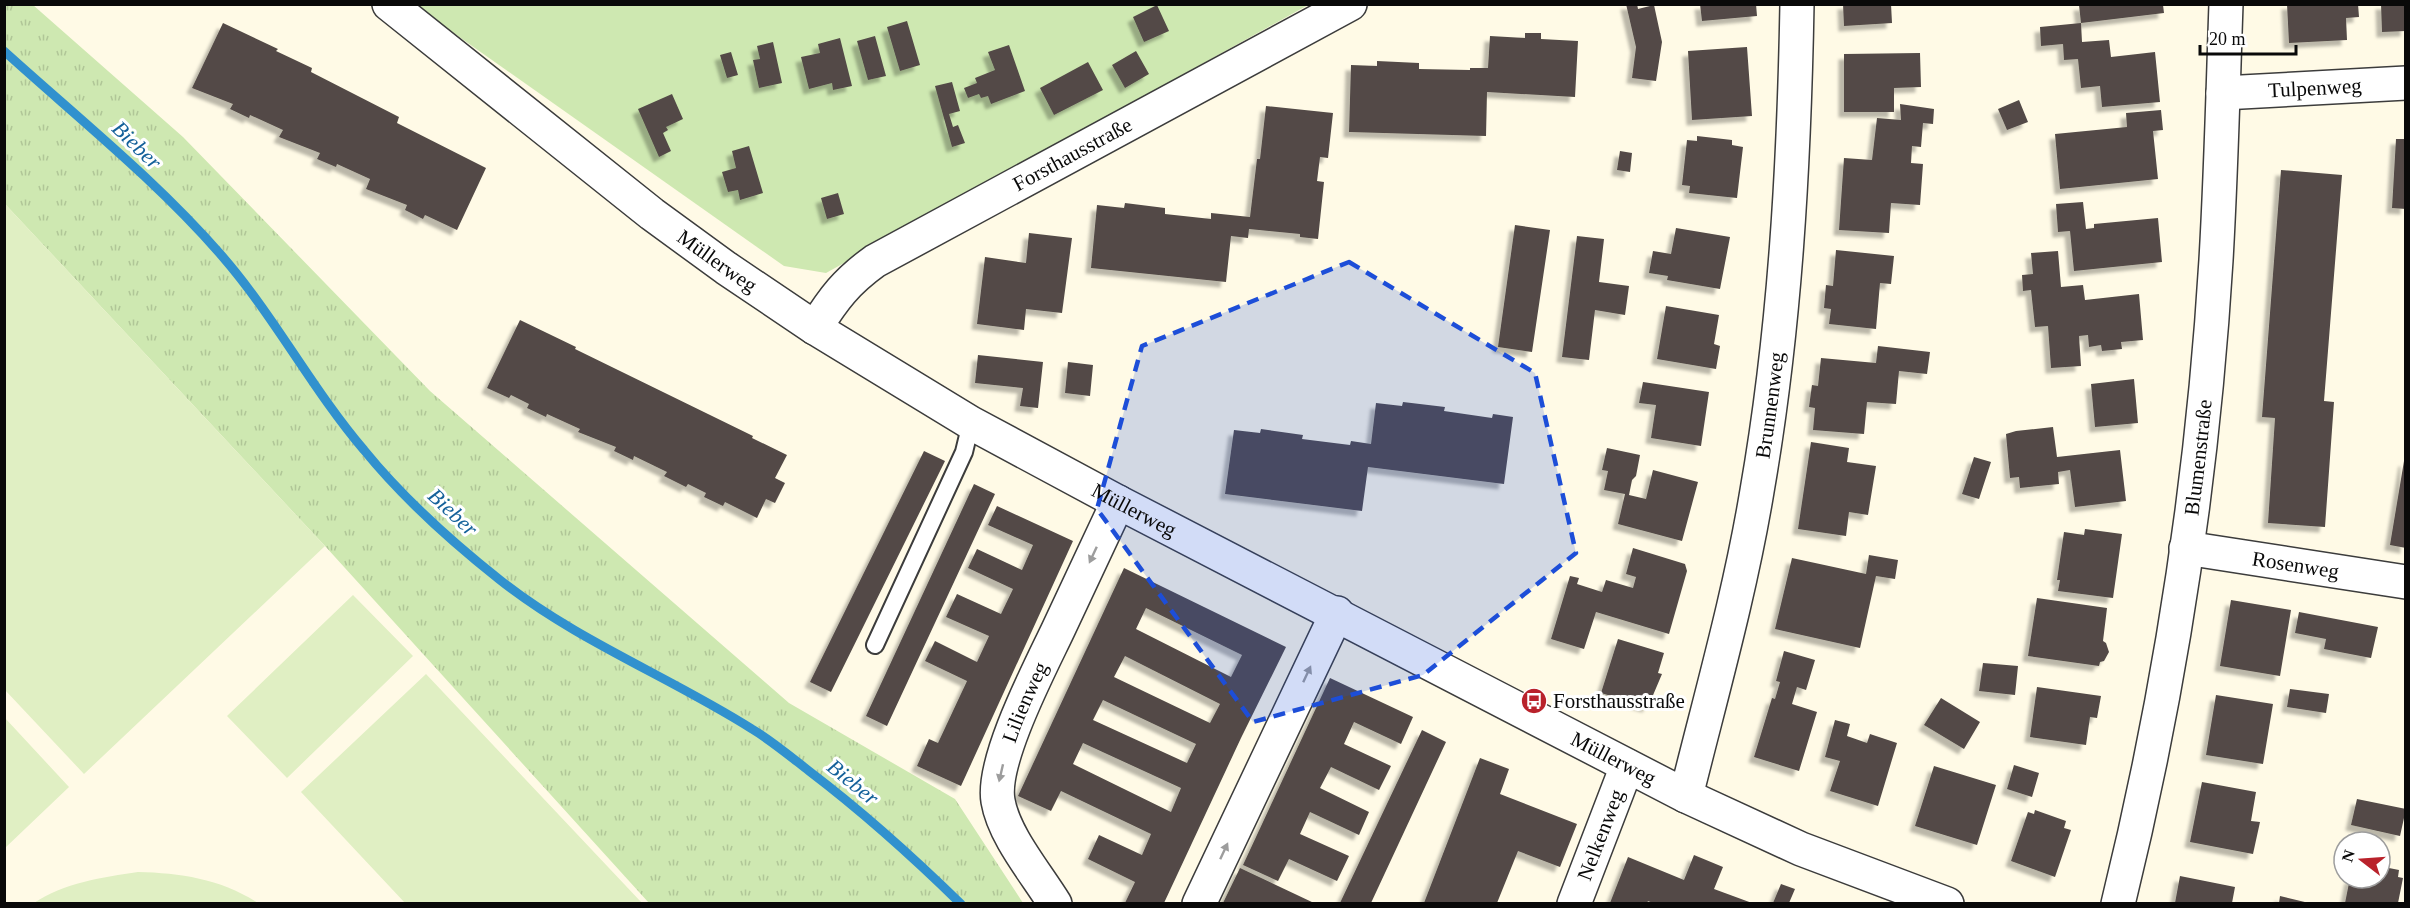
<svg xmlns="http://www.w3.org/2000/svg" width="2410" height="908" font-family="Georgia,serif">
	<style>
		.grass { fill: url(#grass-tufts) }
		.park { fill: #cee8b1 }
		.pitch { fill: #e0efc3 }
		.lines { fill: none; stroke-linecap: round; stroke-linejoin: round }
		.stream { stroke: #3191ce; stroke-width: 9 }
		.building { fill: #524a46; fill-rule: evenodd; filter: url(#shadow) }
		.lane-casing { stroke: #3c3c3c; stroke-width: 20 }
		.street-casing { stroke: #3c3c3c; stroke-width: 36 }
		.lane { stroke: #fff; stroke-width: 16 }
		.street { stroke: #fff; stroke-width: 33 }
		.oneway { fill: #9d9d9d }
		.marked { fill: #1d4ed8; fill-opacity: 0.2; stroke: #1d4ed8; stroke-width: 4.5; stroke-dasharray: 12 8; stroke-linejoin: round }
		.labels { text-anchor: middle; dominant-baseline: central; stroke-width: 6; stroke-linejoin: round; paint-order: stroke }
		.street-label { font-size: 21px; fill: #090909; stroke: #fff }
		.poi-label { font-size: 21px; fill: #090909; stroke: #fff; text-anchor: start }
		.water-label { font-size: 22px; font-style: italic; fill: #14619a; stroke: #fff }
	</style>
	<defs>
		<pattern id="grass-tufts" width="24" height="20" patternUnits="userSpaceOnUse" patternTransform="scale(1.5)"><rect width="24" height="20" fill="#cee8b1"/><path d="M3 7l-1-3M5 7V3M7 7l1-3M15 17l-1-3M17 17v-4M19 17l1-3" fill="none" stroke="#b0c697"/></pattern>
		<filter id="shadow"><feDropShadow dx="-5.5" dy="5.5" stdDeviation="1.5" flood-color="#0004"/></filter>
	</defs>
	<rect width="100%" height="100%" fill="#fffae6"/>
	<path class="grass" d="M 5,4 L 33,5 L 183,137 L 430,391 L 789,703 L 955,799 L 1023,903 L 649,903 L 325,546 L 5,204 Z"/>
	<path class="park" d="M 414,5 L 1308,5 L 826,273 L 784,266 Z"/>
	<path class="pitch" d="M 5,204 L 325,546 L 84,774 L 5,690 Z
		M 353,595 L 413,656 L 287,778 L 227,716 Z
		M 426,674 L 642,903 L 405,903 L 301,792 Z
		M 5,718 L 69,787 L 5,848 Z
		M 138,872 C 181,873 221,879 258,903 L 34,903 C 63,883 103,877 138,872 Z"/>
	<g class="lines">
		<path class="stream" d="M 4,51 C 78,118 157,181 222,256 C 275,317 312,389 364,450 C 403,498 452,542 500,580 C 577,641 670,677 752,729 C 772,741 791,757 809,771 C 863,812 913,857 961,904"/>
	</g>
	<path class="building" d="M 1626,4 L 1637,4 L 1638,9 L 1654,5 L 1662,42 L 1656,81 L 1632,78 L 1636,47 Z
		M 1700,4 L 1756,4 L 1757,16 L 1702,21 Z
		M 1843,4 L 1891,4 L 1892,23 L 1844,26 Z
		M 2287,4 L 2358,4 L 2359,17 L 2346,18 L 2347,40 L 2289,43 Z
		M 2381,4 L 2406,4 L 2406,31 L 2382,32 Z
		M 1157,5 L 1169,31 L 1144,42 L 1133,17 Z
		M 2079,5 L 2163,5 L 2164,13 L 2081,23 Z
		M 907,21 L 920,65 L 900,71 L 887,27 Z
		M 223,23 L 278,49 L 276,51 L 312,68 L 311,72 L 399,117 L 397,123 L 486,168 L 457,230 L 425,215 L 423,219 L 405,210 L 407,205 L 366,189 L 370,179 L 337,164 L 336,167 L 317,159 L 320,153 L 279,137 L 283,130 L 250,115 L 249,118 L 230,109 L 233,104 L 192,88 Z
		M 2081,23 L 2082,42 L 2109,40 L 2111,57 L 2155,52 L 2160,102 L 2102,107 L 2100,86 L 2081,88 L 2078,59 L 2064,60 L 2063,44 L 2041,46 L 2040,27 Z
		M 1525,33 L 1541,33 L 1541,39 L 1578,41 L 1575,97 L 1487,92 L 1486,136 L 1349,132 L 1351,65 L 1377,66 L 1377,61 L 1419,63 L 1419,69 L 1470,70 L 1470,68 L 1488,68 L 1490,36 L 1525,38 Z
		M 875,36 L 886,76 L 868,80 L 857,41 Z
		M 840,38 L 852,86 L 833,90 L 832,83 L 809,89 L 801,57 L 820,53 L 818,44 Z
		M 773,42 L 782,83 L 759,88 L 753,60 L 760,59 L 757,46 Z
		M 1009,45 L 1025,91 L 991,104 L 988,96 L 981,98 L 979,94 L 968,98 L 964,88 L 977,83 L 975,78 L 995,70 L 988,52 Z
		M 1747,47 L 1752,116 L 1692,120 L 1688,51 Z
		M 1136,51 L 1149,74 L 1125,88 L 1112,65 Z
		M 731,52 L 738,75 L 727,78 L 720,55 Z
		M 1920,53 L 1921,87 L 1894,88 L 1894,112 L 1844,112 L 1844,54 Z
		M 1088,62 L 1103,90 L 1054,115 L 1040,88 Z
		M 952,82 L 960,111 L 949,114 L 953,127 L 958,125 L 965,143 L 952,147 L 935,86 Z
		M 672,94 L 683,119 L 666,127 L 668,130 L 663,133 L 671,151 L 659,157 L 638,109 Z
		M 2019,100 L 2028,122 L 2007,130 L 1998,109 Z
		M 1900,104 L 1934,109 L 1933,124 L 1923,123 L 1921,147 L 1912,146 L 1911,163 L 1923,164 L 1920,205 L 1891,203 L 1889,233 L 1839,230 L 1844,158 L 1872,160 L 1877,118 L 1901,120 Z
		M 1266,106 L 1333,113 L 1328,158 L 1320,157 L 1317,181 L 1324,182 L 1318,239 L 1300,237 L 1300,234 L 1249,229 L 1248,238 L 1231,236 L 1226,282 L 1091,268 L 1097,205 L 1124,208 L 1125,203 L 1165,208 L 1165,214 L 1211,219 L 1211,213 L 1250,217 L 1257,159 L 1260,159 Z
		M 2161,110 L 2163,130 L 2153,131 L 2158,179 L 2060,189 L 2055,134 L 2127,127 L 2126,113 Z
		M 1697,136 L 1732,140 L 1732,145 L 1743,147 L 1737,198 L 1689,193 L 1690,186 L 1682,185 L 1687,140 L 1697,141 Z
		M 2396,139 L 2406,139 L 2406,209 L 2392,208 Z
		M 749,146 L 763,193 L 740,200 L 738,190 L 728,192 L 722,172 L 736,168 L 732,151 Z
		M 1620,151 L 1632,153 L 1630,172 L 1617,170 Z
		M 2281,170 L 2342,175 L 2324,401 L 2334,402 L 2325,527 L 2268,523 L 2275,418 L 2262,417 Z
		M 838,193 L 844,214 L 827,219 L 821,198 Z
		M 2083,202 L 2086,229 L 2094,228 L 2094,224 L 2158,218 L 2162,262 L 2074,271 L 2070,231 L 2058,232 L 2056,204 Z
		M 1515,225 L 1550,230 L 1532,352 L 1498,347 Z
		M 1676,228 L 1730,237 L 1720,289 L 1667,280 L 1668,276 L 1649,273 L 1653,251 L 1671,254 Z
		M 1029,233 L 1072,238 L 1062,313 L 1026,309 L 1024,330 L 977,324 L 985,257 L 1026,263 Z
		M 1577,236 L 1604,239 L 1599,282 L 1629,286 L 1625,315 L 1595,310 L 1589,360 L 1562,357 Z
		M 1836,250 L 1894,256 L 1891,284 L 1880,283 L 1876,329 L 1829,324 L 1831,309 L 1824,308 L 1826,285 L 1833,286 Z
		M 2058,251 L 2061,287 L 2083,285 L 2085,300 L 2139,294 L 2143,340 L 2121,342 L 2122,349 L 2102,351 L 2101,345 L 2089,347 L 2088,335 L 2079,336 L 2081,366 L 2051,368 L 2048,326 L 2035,327 L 2031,290 L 2023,291 L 2022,275 L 2033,274 L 2031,253 Z
		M 1666,306 L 1719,315 L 1714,344 L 1720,346 L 1716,369 L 1657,359 Z
		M 520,320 L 576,347 L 575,349 L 753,436 L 752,438 L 787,455 L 775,478 L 785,483 L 775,503 L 766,499 L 757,518 L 725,502 L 723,506 L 704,497 L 706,493 L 688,484 L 686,487 L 664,476 L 667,472 L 634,456 L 633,460 L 614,451 L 616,447 L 578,432 L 580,429 L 547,414 L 546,417 L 527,408 L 529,404 L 511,395 L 509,398 L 487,388 Z
		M 1878,346 L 1930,352 L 1927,374 L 1899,371 L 1896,404 L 1867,402 L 1864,434 L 1813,430 L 1815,408 L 1809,407 L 1812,385 L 1818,386 L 1821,358 L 1876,363 Z
		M 978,355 L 1043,362 L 1038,408 L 1020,406 L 1023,388 L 975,383 Z
		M 1068,362 L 1093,365 L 1090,396 L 1065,393 Z
		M 2134,379 L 2138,423 L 2095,427 L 2091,384 Z
		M 1643,382 L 1709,392 L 1701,446 L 1651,438 L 1656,405 L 1639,403 Z
		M 1403,402 L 1445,407 L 1444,411 L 1492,418 L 1493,414 L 1513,417 L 1504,484 L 1368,467 L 1362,511 L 1225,494 L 1234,430 L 1260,433 L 1261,429 L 1303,435 L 1302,439 L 1350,445 L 1351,441 L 1371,444 L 1376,403 L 1402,406 Z
		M 2053,427 L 2057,457 L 2120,450 L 2126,501 L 2075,507 L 2070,470 L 2058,472 L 2059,484 L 2020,488 L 2019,477 L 2010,478 L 2006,434 L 2016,431 Z
		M 1811,442 L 1849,448 L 1847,462 L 1876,466 L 1868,515 L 1849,512 L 1846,536 L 1798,529 Z
		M 1607,448 L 1640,455 L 1636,476 L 1632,480 L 1629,495 L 1646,499 L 1653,470 L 1698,482 L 1682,541 L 1618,524 L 1625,494 L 1604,490 L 1608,471 L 1602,470 Z
		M 924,451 L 945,461 L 831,692 L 810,682 Z
		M 1974,457 L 1991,462 L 1979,499 L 1962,494 Z
		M 2404,461 L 2406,461 L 2406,548 L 2390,545 Z
		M 974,484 L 995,494 L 887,726 L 866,716 Z
		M 997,506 L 1073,541 L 961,786 L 917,766 L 929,739 L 938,743 L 967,681 L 925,661 L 935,641 L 977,662 L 989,636 L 946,617 L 957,594 L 1001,614 L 1013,589 L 968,568 L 977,549 L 1022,570 L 1033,545 L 988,525 Z
		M 2085,529 L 2122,534 L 2113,598 L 2058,591 L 2060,580 L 2057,580 L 2064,532 L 2084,535 Z
		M 1633,548 L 1685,564 L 1687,571 L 1669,634 L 1596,612 L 1584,649 L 1551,639 L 1570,576 L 1579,578 L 1577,584 L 1602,592 L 1606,580 L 1633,588 L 1636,577 L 1626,574 Z
		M 1869,555 L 1898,560 L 1895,579 L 1876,576 L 1860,648 L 1775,629 L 1792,558 L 1866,574 Z
		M 1124,568 L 1286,647 L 1241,738 L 1164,903 L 1125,903 L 1135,882 L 1088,859 L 1099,835 L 1142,855 L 1151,834 L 1061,791 L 1051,811 L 1018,796 ZM 1146,608 L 1242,655 L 1231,677 L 1136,629 ZM 1125,656 L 1220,704 L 1210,723 L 1114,677 ZM 1103,700 L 1196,744 L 1187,763 L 1093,720 ZM 1083,743 L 1181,788 L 1171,812 L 1073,764 Z
		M 2037,598 L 2107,608 L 2103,641 L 2106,643 L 2109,652 L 2104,661 L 2100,662 L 2099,666 L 2028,656 Z
		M 2231,600 L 2291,610 L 2280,676 L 2220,666 Z
		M 2299,612 L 2378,627 L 2371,658 L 2324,649 L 2326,639 L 2295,633 Z
		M 1618,639 L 1664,653 L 1658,673 L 1662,674 L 1648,707 L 1601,693 Z
		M 1784,651 L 1815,660 L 1806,690 L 1797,687 L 1792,704 L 1817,712 L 1799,771 L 1754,757 L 1772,698 L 1775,699 L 1780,682 L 1776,681 Z
		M 1983,663 L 2018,666 L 2015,695 L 1979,691 Z
		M 1330,678 L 1413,717 L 1401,744 L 1354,722 L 1344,744 L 1391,766 L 1379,790 L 1331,767 L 1320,788 L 1369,812 L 1359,835 L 1310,812 L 1300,834 L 1349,856 L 1337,881 L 1289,859 L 1278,881 L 1243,865 Z
		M 2037,687 L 2101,696 L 2097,718 L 2090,717 L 2086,745 L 2030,737 Z
		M 2290,689 L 2329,694 L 2326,713 L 2287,707 Z
		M 2216,695 L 2273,704 L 2263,764 L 2206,755 Z
		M 1941,698 L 1980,722 L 1964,749 L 1924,725 Z
		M 1835,720 L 1850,724 L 1847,736 L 1867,743 L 1870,734 L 1897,743 L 1878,806 L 1830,791 L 1840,761 L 1825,757 Z
		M 1422,730 L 1446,742 L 1371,903 L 1340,903 Z
		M 1480,758 L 1509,769 L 1500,794 L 1577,824 L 1560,867 L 1518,851 L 1497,903 L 1424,903 Z
		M 2014,765 L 2039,773 L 2032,797 L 2007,789 Z
		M 1934,766 L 1996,785 L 1977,845 L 1915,826 Z
		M 2202,782 L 2256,792 L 2251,821 L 2260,822 L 2253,854 L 2190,842 Z
		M 2357,799 L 2406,809 L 2400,836 L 2351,825 Z
		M 2035,810 L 2066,821 L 2064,828 L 2071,830 L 2055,877 L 2011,861 L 2028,812 L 2034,814 Z
		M 1694,855 L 1723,867 L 1714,889 L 1752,903 L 1653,903 L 1648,901 L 1647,903 L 1610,903 L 1628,857 L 1684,880 Z
		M 2384,867 L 2399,870 L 2398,877 L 2403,878 L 2398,903 L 2345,903 L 2350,878 L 2380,878 Z
		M 1240,868 L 1314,903 L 1223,903 Z
		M 2180,876 L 2235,887 L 2232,903 L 2175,903 Z
		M 1781,884 L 1795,889 L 1789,903 L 1773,903 Z
		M 2280,896 L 2309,903 L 2279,903 Z"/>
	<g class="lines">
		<g class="lane-casing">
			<path id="lane" d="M 875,645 L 964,452 L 971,423"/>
		</g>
		<g class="street-casing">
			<g id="street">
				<path id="s1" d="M 389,4 L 652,214 L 726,268 L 815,328 L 971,423 L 1118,502 L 1686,796 L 1801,849 L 1947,904"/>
				<path id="s2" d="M 2223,93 L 2406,83"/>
				<path id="s3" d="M 815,328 C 834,298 846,282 875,261 L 1350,4"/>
				<path id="s4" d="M 2186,548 L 2406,582"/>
				<path id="s5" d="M 1686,796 C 1711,695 1740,594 1757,491 C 1785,330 1794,168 1797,4"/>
				<path id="s6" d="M 1055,904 C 1036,873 1004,836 998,801 C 991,761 1040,668 1058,630 C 1078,587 1098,545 1118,502"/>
				<path d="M 1199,904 L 1337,613"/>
				<path id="s7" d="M 1574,904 L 1627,766"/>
				<path id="s8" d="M 2118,904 C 2170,693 2203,476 2216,260 C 2221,175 2223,90 2226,4"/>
			</g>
		</g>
		<use href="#lane" class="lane"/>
		<use href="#street" class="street"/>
	</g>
	<defs><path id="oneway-solid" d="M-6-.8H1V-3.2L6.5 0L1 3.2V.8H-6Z" transform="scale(1.5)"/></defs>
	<g class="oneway">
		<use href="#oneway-solid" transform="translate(1093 555) rotate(115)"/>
		<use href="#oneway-solid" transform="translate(1307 674) rotate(-65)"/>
		<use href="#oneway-solid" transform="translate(1001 773) rotate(103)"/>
		<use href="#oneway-solid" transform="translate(1224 851) rotate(-65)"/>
	</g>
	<path class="marked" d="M 1349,262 L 1535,373 L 1576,553 L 1423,675 L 1253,722 L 1097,509 L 1142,346 Z"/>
	<defs>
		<g id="bus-disc" transform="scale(1.35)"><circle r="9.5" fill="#b9222b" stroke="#fff"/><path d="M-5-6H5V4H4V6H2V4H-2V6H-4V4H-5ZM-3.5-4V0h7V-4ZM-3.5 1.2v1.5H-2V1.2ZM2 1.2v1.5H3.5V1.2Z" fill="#fff"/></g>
	</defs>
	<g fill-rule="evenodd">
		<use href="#bus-disc" x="1534" y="701"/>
	</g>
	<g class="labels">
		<g class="street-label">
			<text stroke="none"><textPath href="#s2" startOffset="92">Tulpenweg</textPath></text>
			<text stroke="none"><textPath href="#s3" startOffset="315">Forsthausstraße</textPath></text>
			<text stroke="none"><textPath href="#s1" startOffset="417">Müllerweg</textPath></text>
			<text stroke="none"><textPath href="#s5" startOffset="400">Brunnenweg</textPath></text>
			<text stroke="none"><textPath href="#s8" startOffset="454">Blumenstraße</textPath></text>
			<text stroke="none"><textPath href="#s1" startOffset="903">Müllerweg</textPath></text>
			<text stroke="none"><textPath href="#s4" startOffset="111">Rosenweg</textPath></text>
			<text stroke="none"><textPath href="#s6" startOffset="222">Lilienweg</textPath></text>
			<text stroke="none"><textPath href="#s1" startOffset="1443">Müllerweg</textPath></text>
			<text stroke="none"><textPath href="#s7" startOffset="74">Nelkenweg</textPath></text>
		</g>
		<g class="poi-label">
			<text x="1553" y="701">Forsthausstraße</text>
		</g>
		<g class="water-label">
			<text transform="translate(137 145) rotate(44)">Bieber</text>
			<text transform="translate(453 512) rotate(43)">Bieber</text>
			<text transform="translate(853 782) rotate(39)">Bieber</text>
		</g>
	</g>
	<rect width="2410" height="908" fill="none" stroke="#090909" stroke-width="12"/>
	<g transform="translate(2362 860) rotate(287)"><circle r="28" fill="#ffffff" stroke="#9d9d9d" stroke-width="1.5"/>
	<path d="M0-4.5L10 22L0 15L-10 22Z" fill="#b9222b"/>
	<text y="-9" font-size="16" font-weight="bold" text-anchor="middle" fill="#090909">N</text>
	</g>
	<path d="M2200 45v9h96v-9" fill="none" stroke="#090909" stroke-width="3"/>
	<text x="2209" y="45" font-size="18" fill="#090909" stroke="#ffffff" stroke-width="4.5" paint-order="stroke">20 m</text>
</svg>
